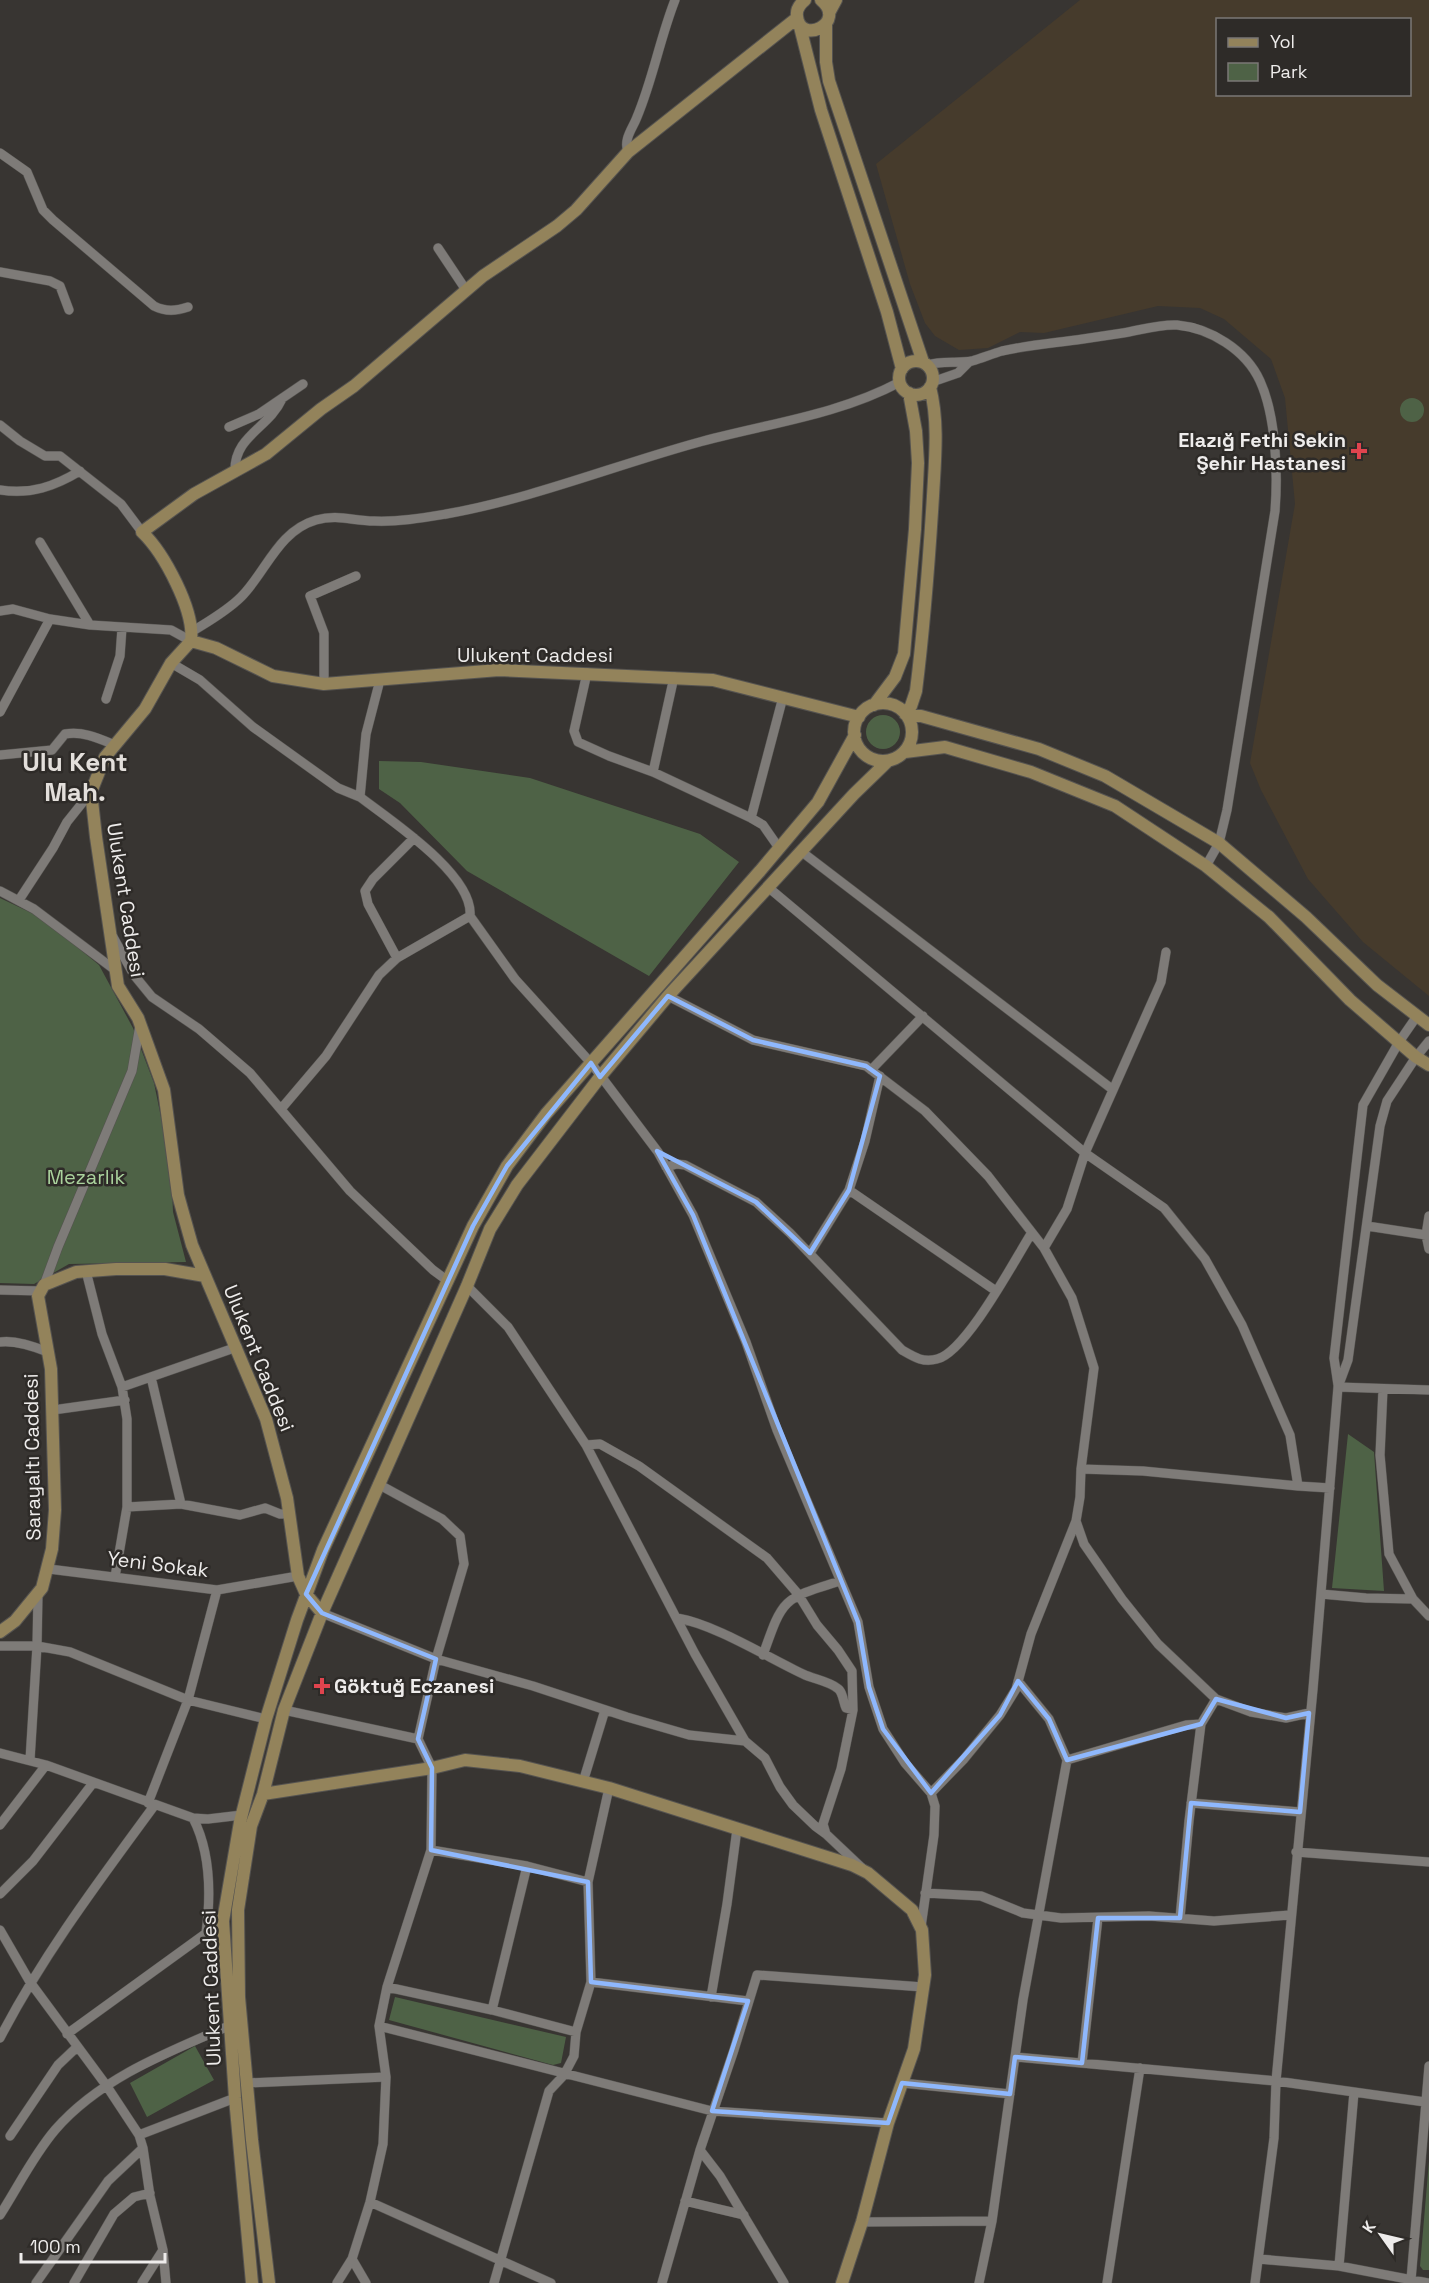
<svg xmlns="http://www.w3.org/2000/svg" width="1429" height="2283" font-family="'Space Grotesk',sans-serif">
	<style>
		.medical { fill: #463b2c; fill-rule: evenodd }
		.green { fill: #4e6246 }
		.lines { fill: none; stroke-linecap: round; stroke-linejoin: round }
		.street-casing { stroke: #555350; stroke-width: 10 }
		.secondary-casing { stroke: #555350; stroke-width: 14 }
		.street { stroke: #7e7b78; stroke-width: 9 }
		.secondary { stroke: #93835b; stroke-width: 12 }
		.marked { fill: none; stroke: #8fb8fd; stroke-width: 4.5; stroke-linejoin: round }
		.health-dot { fill: #e0444e; stroke: #2e2b28; stroke-width: 2 }
		.labels { text-anchor: middle; dominant-baseline: central; stroke-width: 5; stroke-linejoin: round; paint-order: stroke }
		.poi-label { font-size: 20px; font-weight: bold; fill: #eeeceb; stroke: #2e2b28; text-anchor: end }
		.street-label { font-size: 20px; fill: #eeeceb; stroke: #2e2b28 }
		.park-label { font-size: 20px; fill: #abd39d; stroke: #2e2b28 }
		.district-label { font-size: 26px; font-weight: bold; fill: #e3dfdb; stroke: #2e2b28 }
	</style>
	<rect width="100%" height="100%" fill="#383532"/>
	<path class="medical" d="M 1080,0 L 1429,0 L 1429,996 L 1363,942 L 1308,879 L 1261,790 L 1250,763 L 1295,504 L 1285,398 L 1271,359 L 1224,319 L 1200,308 L 1158,306 L 1044,333 L 1020,332 L 988,348 L 959,350 L 935,336 L 925,323 L 910,284 L 876,164 ZM 1218,20 L 1410,20 L 1410,94 L 1218,94 Z"/>
	<path class="green" d="M1400 410a12 12 0 1 1 24 0a12 12 0 1 1-24 0Z
		M866 732a17 17 0 1 1 34 0a17 17 0 1 1-34 0Z
		M 379,761 L 421,762 L 530,778 L 700,834 L 739,862 L 649,976 L 467,871 L 400,803 L 379,789 Z
		M 0,898 L 42,918 L 99,965 L 133,1028 L 154,1083 L 171,1166 L 173,1212 L 186,1262 L 69,1264 L 34,1284 L 0,1283 Z
		M 1348,1434 L 1374,1452 L 1384,1591 L 1332,1588 Z
		M 395,1997 L 566,2037 L 561,2063 L 553,2065 L 389,2020 Z
		M 195,2046 L 214,2080 L 147,2117 L 130,2083 Z
		M 1429,2161 L 1429,2270 L 1423,2270 L 1420,2266 Z"/>
	<g class="lines">
		<g class="street-casing">
			<path id="street" d="M 628,152 C 623,139 633,128 637,117 C 653,79 660,38 675,0
				M 0,153 L 27,172 L 43,210 L 53,220 L 154,306 C 166,312 176,311 188,307
				M 438,248 L 466,290
				M 0,272 L 50,281 L 60,286 L 69,310
				M 927,365 C 943,360 958,364 972,361 C 982,358 992,354 1002,351 C 1028,345 1056,343 1083,339 C 1096,337 1110,335 1123,333 C 1141,330 1159,324 1177,325 C 1210,328 1246,350 1260,381 C 1276,416 1278,473 1275,511 L 1227,810 L 1219,843 L 1206,866
				M 932,382 L 958,373 L 969,362
				M 0,425 L 20,441 L 45,456 L 60,456 L 121,504 L 142,532
				M 229,427 L 259,414 L 303,384
				M 235,471 C 234,436 269,428 282,399
				M 0,490 C 31,495 55,486 80,471
				M 40,542 L 90,625
				M 0,611 L 13,609 L 50,619 L 90,625 L 171,630 L 191,641
				M 193,631 C 209,621 227,611 241,597 C 266,572 278,531 316,520 C 338,514 353,521 374,521 C 399,522 422,518 446,514 C 531,499 613,466 696,443 C 764,424 836,416 900,382
				M 171,663 L 200,680 L 253,727 L 338,788 L 360,797
				M 587,673 L 574,731 L 578,742 L 609,756 L 653,772 L 751,818 L 763,825 L 779,848
				M 380,680 L 366,734 L 360,797 C 390,820 474,875 470,916 L 515,979 L 591,1063 L 658,1152 L 693,1215 L 746,1342 L 777,1430 L 858,1622 L 869,1687 L 883,1729 L 905,1763 L 931,1793 L 935,1806 L 934,1835 L 921,1927
				M 324,684 L 324,633 L 310,596 L 356,576
				M 106,699 L 120,656 L 122,628
				M 0,712 L 50,619
				M 0,755 L 52,750 L 65,734 C 83,731 98,738 115,745
				M 653,772 L 674,677
				M 751,818 L 783,697
				M 802,852 L 1112,1089
				M 769,888 L 1085,1153 L 1164,1208 L 1205,1259 L 1242,1325 L 1290,1435 L 1298,1486 L 1330,1488
				M 0,891 L 34,909 L 115,970
				M 19,900 L 53,848 L 67,822 L 91,792
				M 113,937 L 134,975 L 152,997 L 199,1029 L 250,1073 L 350,1191 L 433,1270 L 448,1281
				M 397,958 L 368,904 L 365,891 L 373,879 L 414,838
				M 668,996 L 753,1040 L 866,1066 L 925,1111 L 988,1176 L 1044,1248 L 1072,1298 L 1094,1368 L 1081,1469 L 1080,1497 L 1076,1521 L 1084,1544 L 1122,1599 L 1158,1644 L 1216,1699 L 1251,1712 L 1286,1718 L 1309,1713
				M 871,1070 L 923,1016
				M 281,1109 L 326,1056 L 379,975 L 397,958 L 470,916
				M 666,1167 L 677,1164 L 685,1165 L 756,1202 L 790,1233 L 902,1350 C 914,1357 923,1363 937,1359 C 966,1352 1014,1261 1031,1234
				M 849,1190 L 996,1291
				M 1429,1216 L 1426,1235 L 1429,1249
				M 1367,1226 L 1426,1235
				M 1044,1248 L 1067,1209 L 1085,1153 L 1161,982 L 1166,952
				M 810,1253 L 849,1190 L 865,1141 L 880,1076
				M 86,1271 L 102,1334 L 122,1387 L 127,1419 L 127,1507 L 115,1577
				M 44,1285 L 58,1247 L 132,1071 L 140,1025
				M 467,1286 L 508,1327 L 586,1445 L 695,1654 L 745,1741
				M 0,1290 L 41,1291
				M 0,1342 C 16,1340 33,1346 48,1352
				M 151,1377 L 181,1504
				M 1338,1385 L 1334,1358 L 1363,1105 L 1399,1042 L 1417,1016
				M 122,1387 L 237,1347
				M 1338,1387 L 1429,1390
				M 1383,1389 L 1380,1455 L 1389,1554 L 1413,1599 L 1429,1616
				M 53,1410 L 125,1400
				M 586,1445 L 600,1444 L 639,1466 L 767,1558 L 798,1594 L 817,1625 L 838,1650 L 852,1671 L 853,1710 L 841,1769 L 823,1824 L 826,1834 L 862,1868
				M 1081,1469 L 1143,1471 L 1298,1486
				M 127,1507 L 181,1504 L 240,1515 L 265,1508 L 280,1514 L 289,1514
				M 49,1569 L 217,1590 L 298,1576
				M 38,1594 L 37,1646 L 70,1652 L 188,1700 L 266,1719
				M 1321,1594 L 1366,1598 L 1413,1599
				M 322,1613 L 436,1659 L 533,1686 L 627,1717 L 689,1735 L 745,1741 L 765,1758 L 780,1787 L 793,1805 L 815,1826 L 826,1834
				M 677,1618 C 714,1624 767,1657 803,1674 C 813,1679 828,1681 837,1688 C 843,1691 843,1702 846,1708 L 853,1710
				M 0,1646 L 37,1646 L 30,1760
				M 763,1655 C 783,1598 782,1599 840,1581
				M 284,1710 L 418,1739
				M 0,1753 L 46,1765 L 193,1818 L 208,1819 L 242,1815
				M 1067,1760 L 1186,1725 L 1201,1724
				M 583,1782 L 605,1710
				M 931,1793 L 964,1759 L 1000,1715 L 1016,1689 L 1031,1634 L 1076,1521
				M 148,1803 L 188,1700 L 217,1590
				M 1191,1803 L 1300,1812
				M 193,1818 C 211,1853 211,1895 206,1933
				M 0,1825 L 46,1765
				M 431,1850 L 527,1866 L 588,1882
				M 1296,1852 L 1429,1862
				M 925,1893 L 981,1896 L 1023,1913 L 1061,1918 L 1149,1916 L 1214,1921 L 1290,1915
				M 0,1894 L 33,1861 L 93,1783
				M 1180,1918 L 1189,1821 L 1201,1724 L 1216,1699
				M 0,1930 L 30,1982 L 106,2085 L 139,2135 L 143,2148 L 150,2196 L 163,2250 L 166,2283
				M 591,1982 L 748,2001
				M 387,1987 L 492,2010 L 576,2032
				M 711,1997 L 727,1904 L 737,1829
				M 492,2010 L 527,1866
				M 379,2026 L 712,2111 L 888,2123
				M 67,2034 L 223,1921
				M 0,2038 C 43,1955 99,1881 154,1806
				M 1015,2057 L 1276,2081 L 1425,2102
				M 1082,2063 L 1098,1918
				M 246,2083 L 386,2077
				M 902,2083 L 1010,2094
				M 139,2135 L 235,2098
				M 10,2136 L 58,2065 L 77,2047
				M 700,2150 L 720,2176 L 784,2283
				M 685,2201 L 744,2215
				M 370,2202 L 551,2283
				M 0,2215 C 18,2187 33,2156 55,2130 C 100,2078 168,2052 231,2025
				M 862,2222 L 992,2221
				M 352,2259 L 366,2283
				M 1259,2259 L 1339,2266 L 1428,2283
				M 1339,2266 L 1354,2092
				M 1411,2280 L 1429,2066
				M 36,2283 L 108,2181 L 143,2148
				M 74,2283 L 114,2214 L 134,2197 L 150,2193
				M 142,2283 L 163,2250
				M 337,2283 L 352,2259 L 370,2202 L 383,2144 L 386,2077 L 379,2026 L 387,1987 L 431,1850 L 432,1768 L 418,1739 L 436,1659 L 464,1564 L 460,1536 L 442,1519 L 378,1484
				M 494,2283 L 549,2091 L 564,2075 L 574,2056 L 576,2032 L 591,1982 L 588,1882 L 609,1788
				M 662,2283 L 700,2150 L 734,2050 L 757,1975 L 923,1987
				M 979,2283 L 992,2221 L 1023,2000 L 1067,1760 L 1049,1719 L 1018,1681
				M 1107,2283 L 1140,2068
				M 1255,2283 L 1274,2138 L 1276,2081 L 1313,1689 L 1338,1387 L 1348,1360 L 1380,1126 L 1387,1101 L 1416,1057 L 1429,1041"/>
		</g>
		<g class="secondary-casing">
			<path id="secondary" d="M 805,0 C 800,4 796,9 797,16 C 800,46 848,23 821,0
				M 829,13 L 836,0
				M 799,23 L 821,110 L 887,312 L 902,369
				M 826,23 L 826,62 L 829,81 L 923,362
				M899 378a17 17 0 1 1 34 0a17 17 0 1 1-34 0Z
				M 191,641 C 195,611 164,553 142,532 L 194,494 L 266,454 L 321,409 L 354,386 L 483,276 L 557,226 L 576,210 L 628,152 L 797,18
				M854 732a29 29 0 1 1 58 0a29 29 0 1 1-58 0Z
				M 874,705 L 895,677 L 904,654 L 915,529 L 918,463 L 916,431 L 909,393
				M 905,714 L 911,706 L 916,691 C 924,627 929,561 933,496 C 935,460 939,422 930,387
				M 908,716 L 921,716 L 1039,749 L 1105,776 L 1219,843 L 1306,917 L 1377,985 L 1429,1025
				M 905,752 L 945,747 L 1031,772 L 1115,806 L 1206,866 L 1269,917 L 1350,1000 L 1416,1057 L 1429,1065
				M 322,1613 L 306,1594 L 298,1576 L 287,1498 L 266,1419 L 192,1245 L 178,1195 L 164,1090 L 138,1018 L 118,986 L 96,837 L 91,792 L 105,757 L 145,709 L 171,663 L 191,641 L 216,648 L 273,676 L 324,684 L 499,670 L 713,680 L 859,717
				M 0,1632 L 15,1621 L 42,1588 L 52,1549 L 55,1510 L 51,1369 L 38,1296 L 44,1285 L 76,1272 L 116,1269 L 165,1269 L 205,1276
				M 263,1794 L 432,1768 L 465,1760 L 520,1766 L 609,1788 L 852,1865 L 868,1873 L 912,1910 L 922,1930 L 925,1975 L 914,2049 L 888,2123 L 862,2222 L 842,2283
				M 252,2283 L 235,2098 L 223,1921 L 240,1822 L 266,1719 L 297,1620 L 323,1550 L 473,1226 L 507,1166 L 546,1114 L 760,871 L 818,802 L 855,735
				M 269,2283 L 252,2140 L 239,1997 L 238,1910 L 251,1826 L 263,1794 L 284,1710 L 322,1613 L 467,1286 L 490,1229 L 517,1185 L 600,1077 L 668,996 L 854,794 L 888,761"/>
		</g>
		<use href="#street" class="street"/>
		<use href="#secondary" class="secondary"/>
	</g>
	<path class="marked" d="M 668,996 L 753,1040 L 866,1066 L 880,1076 L 849,1190 L 810,1253 L 756,1202 L 657,1151 L 693,1215 L 858,1622 L 869,1687 L 883,1729 L 931,1793 L 1000,1715 L 1018,1681 L 1049,1719 L 1067,1760 L 1201,1724 L 1216,1699 L 1286,1718 L 1309,1713 L 1300,1812 L 1191,1803 L 1180,1918 L 1098,1918 L 1082,2063 L 1015,2057 L 1010,2094 L 902,2083 L 888,2123 L 712,2111 L 748,2001 L 591,1982 L 588,1882 L 431,1850 L 432,1768 L 418,1739 L 436,1659 L 322,1613 L 306,1594 L 473,1226 L 507,1166 L 591,1063 L 600,1077 Z"/>
	<g class="health-dot">
		<path d="M1356 442h6v6h6v6h-6v6h-6v-6h-6v-6h6z"/>
		<path d="M319 1677h6v6h6v6h-6v6h-6v-6h-6v-6h6z"/>
	</g>
	<g class="labels">
		<g class="poi-label">
			<text x="1346" y="440">Elazığ Fethi Sekin<tspan x="1346" dy="23">Şehir Hastanesi</tspan></text>
			<text x="334" y="1686" text-anchor="start">Göktuğ Eczanesi</text>
		</g>
		<g class="street-label">
			<text x="535" y="655">Ulukent Caddesi</text>
			<text transform="translate(126 900) rotate(81)">Ulukent Caddesi</text>
			<text transform="translate(259 1358) rotate(68)">Ulukent Caddesi</text>
			<text transform="translate(32 1457) rotate(-91)">Sarayaltı Caddesi</text>
			<text transform="translate(158 1564) rotate(7)">Yeni Sokak</text>
			<text transform="translate(211 1988) rotate(-92)">Ulukent Caddesi</text>
		</g>
		<g class="park-label">
			<text x="86" y="1177">Mezarlık</text>
		</g>
		<g class="district-label">
			<text x="75" y="762">Ulu Kent<tspan x="75" dy="30">Mah.</tspan></text>
		</g>
	</g>
	<rect x="1216" y="18" width="195" height="78" fill="#2e2b28" stroke="#7b7876" stroke-width="1.5"/>
	<rect x="1228" y="38" width="30" height="9" fill="#93835b" stroke="#7b7876" stroke-width="1.5"/>
	<text x="1270" y="48" font-size="18" fill="#eeeceb">Yol</text>
	<rect x="1228" y="63" width="30" height="18" fill="#4e6246" stroke="#7b7876" stroke-width="1.5"/>
	<text x="1270" y="78" font-size="18" fill="#eeeceb">Park</text>
	<g transform="translate(1381 2235) rotate(304)" stroke="#2e2b28" stroke-width="4.5" paint-order="stroke">
	<path d="M0-4.5L10 22L0 15L-10 22Z" fill="#eeeceb"/>
	<text y="-9" font-size="16" font-weight="bold" text-anchor="middle" fill="#eeeceb">K</text>
	</g>
	<path d="M21 2253v9h144v-9" fill="none" stroke="#eeeceb" stroke-width="3"/>
	<text x="30" y="2253" font-size="18" fill="#eeeceb" stroke="#2e2b28" stroke-width="4.5" paint-order="stroke">100 m</text>
</svg>
